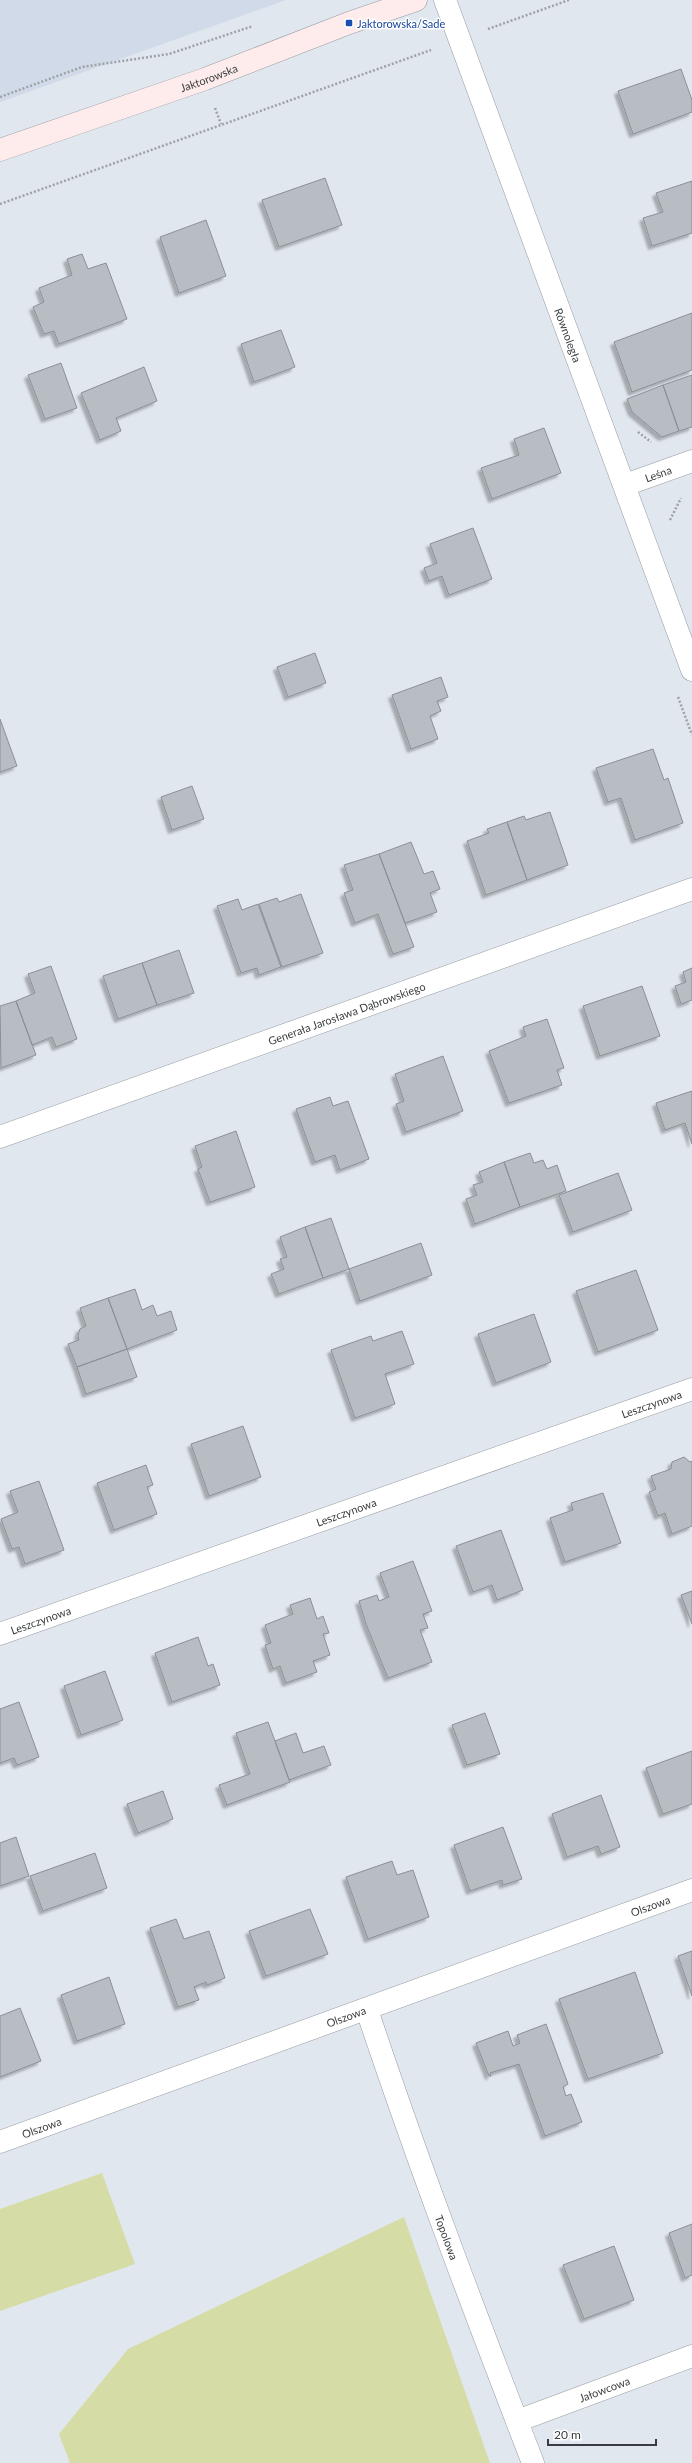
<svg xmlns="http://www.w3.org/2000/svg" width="692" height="2463" font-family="Lato,sans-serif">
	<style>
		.built { fill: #d1dae8 }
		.green { fill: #d6dca6 }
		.building { fill: #b8bdc4; stroke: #8b9097; filter: url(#shadow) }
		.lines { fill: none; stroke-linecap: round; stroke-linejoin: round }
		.minor-casing { stroke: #979ca3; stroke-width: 23 }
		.secondary-casing { stroke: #979ca3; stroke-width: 23 }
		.path { stroke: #9da2a7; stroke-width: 2.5; stroke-dasharray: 2 2; stroke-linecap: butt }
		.minor { stroke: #fff; stroke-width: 22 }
		.secondary { stroke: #feecec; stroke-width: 22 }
		.transit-dot { fill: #1a4fb4; stroke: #fff; stroke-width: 1.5 }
		.labels { text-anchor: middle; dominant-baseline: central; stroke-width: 3; stroke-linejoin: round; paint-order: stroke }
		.transit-label { font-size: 11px; fill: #164399; stroke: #fff; text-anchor: start }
		.street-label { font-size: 11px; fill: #393c3e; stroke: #fff }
	</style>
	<defs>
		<filter id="shadow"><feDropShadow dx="-3.5" dy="3.5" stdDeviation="1" flood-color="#0004"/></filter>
	</defs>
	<rect width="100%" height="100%" fill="#e1e7ee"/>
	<path class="built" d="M 0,0 L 286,0 L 0,102 Z"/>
	<path class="green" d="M 102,2173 L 135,2264 L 0,2311 L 0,2209 Z
		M 404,2217 L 490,2463 L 70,2463 L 59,2434 L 128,2349 Z"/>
	<path class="building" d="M 681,69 L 692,100 L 692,112 L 633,134 L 618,91 Z
		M 325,178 L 342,225 L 279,247 L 262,200 Z
		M 692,181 L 692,233 L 652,246 L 643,218 L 663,212 L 656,193 Z
		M 206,220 L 226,276 L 179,293 L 160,237 Z
		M 82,254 L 88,269 L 106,263 L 127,319 L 59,344 L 54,331 L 44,334 L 33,307 L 44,302 L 39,288 L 72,275 L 67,259 Z
		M 692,313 L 692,370 L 632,392 L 614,342 Z
		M 281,330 L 295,367 L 254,382 L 241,344 Z
		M 61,363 L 77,408 L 45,419 L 28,375 Z
		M 144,367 L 157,401 L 116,418 L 121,431 L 100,440 L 81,393 Z
		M 692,375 L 692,427 L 679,431 L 663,385 Z
		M 663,385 L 679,431 L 662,437 L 632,412 L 627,399 Z
		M 544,428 L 561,473 L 492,499 L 481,468 L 519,455 L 514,439 Z
		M 473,528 L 492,579 L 449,595 L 442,576 L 429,581 L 424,568 L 437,563 L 430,544 Z
		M 315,653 L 326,683 L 288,697 L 277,667 Z
		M 441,677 L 448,697 L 437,701 L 441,711 L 430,716 L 438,739 L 411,749 L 392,695 Z
		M 0,719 L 17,766 L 0,772 Z
		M 653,749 L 664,780 L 668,778 L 683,823 L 635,840 L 621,798 L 608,802 L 596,768 Z
		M 192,786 L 204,819 L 172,830 L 161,797 Z
		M 550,812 L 568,865 L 527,880 L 507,822 L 524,816 L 526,820 Z
		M 507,822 L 527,880 L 486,895 L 467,841 L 489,833 L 487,829 Z
		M 411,842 L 424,874 L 433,871 L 440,889 L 430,893 L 437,912 L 405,923 L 379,854 Z
		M 379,854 L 414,947 L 393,954 L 378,914 L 355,923 L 344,893 L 353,890 L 344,865 Z
		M 301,894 L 323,953 L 282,967 L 259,904 L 277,898 L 279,902 Z
		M 238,899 L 242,910 L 258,904 L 281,967 L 259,975 L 257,968 L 241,973 L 217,906 Z
		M 179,950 L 194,993 L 157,1005 L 142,963 Z
		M 142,963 L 157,1005 L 118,1019 L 103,976 Z
		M 51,966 L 77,1039 L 56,1047 L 52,1037 L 32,1045 L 16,1001 L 35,993 L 28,974 Z
		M 692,968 L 692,1000 L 681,1004 L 675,986 L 686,982 L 683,972 Z
		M 642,986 L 660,1036 L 600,1056 L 583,1006 Z
		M 16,1001 L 36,1055 L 1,1068 L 0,1006 Z
		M 547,1019 L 564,1068 L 557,1070 L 562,1085 L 509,1103 L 489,1051 L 526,1036 L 523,1027 Z
		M 443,1056 L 463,1111 L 406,1132 L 396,1104 L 404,1101 L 395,1074 Z
		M 692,1091 L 692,1144 L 685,1123 L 665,1130 L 656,1103 Z
		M 330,1097 L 333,1106 L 348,1101 L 369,1159 L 340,1170 L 335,1155 L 315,1162 L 296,1109 Z
		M 236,1131 L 255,1187 L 210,1202 L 198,1169 L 202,1167 L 195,1146 Z
		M 530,1153 L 534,1163 L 543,1160 L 547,1169 L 557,1165 L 566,1191 L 520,1207 L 504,1162 Z
		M 504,1162 L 520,1207 L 475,1224 L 466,1199 L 477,1195 L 473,1185 L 483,1182 L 479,1172 Z
		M 618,1173 L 632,1210 L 573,1232 L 559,1195 Z
		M 331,1218 L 349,1269 L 323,1278 L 305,1227 Z
		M 305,1227 L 323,1278 L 279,1294 L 271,1274 L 284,1269 L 280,1259 L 287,1257 L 280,1237 Z
		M 421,1243 L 432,1275 L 360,1301 L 349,1269 Z
		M 636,1270 L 658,1330 L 598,1352 L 576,1291 Z
		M 135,1289 L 142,1310 L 153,1305 L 157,1316 L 171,1311 L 177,1330 L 127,1349 L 108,1298 Z
		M 108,1298 L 127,1349 L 77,1367 L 68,1344 L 79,1340 L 78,1335 L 80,1329 L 86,1326 L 80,1308 Z
		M 534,1314 L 551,1362 L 496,1383 L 478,1334 Z
		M 402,1331 L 414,1364 L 385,1374 L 395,1404 L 355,1418 L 331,1350 L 371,1336 L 373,1341 Z
		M 127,1349 L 137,1377 L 86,1394 L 77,1367 Z
		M 243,1426 L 261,1477 L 209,1496 L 191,1444 Z
		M 684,1457 L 690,1462 L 692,1461 L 692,1526 L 672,1534 L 665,1513 L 658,1516 L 649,1492 L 656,1489 L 651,1476 L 671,1469 L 672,1462 Z
		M 146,1465 L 153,1485 L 147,1487 L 157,1514 L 114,1530 L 97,1483 Z
		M 39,1481 L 64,1550 L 25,1564 L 19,1547 L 12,1549 L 1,1519 L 18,1512 L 10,1491 Z
		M 603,1493 L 621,1543 L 565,1562 L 550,1518 L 573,1510 L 571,1503 Z
		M 501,1530 L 523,1590 L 497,1600 L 492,1585 L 473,1592 L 456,1546 Z
		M 413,1561 L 432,1611 L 423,1614 L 428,1628 L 420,1630 L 432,1662 L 388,1678 L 366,1624 L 359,1601 L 377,1595 L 379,1601 L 389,1597 L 380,1573 Z
		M 692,1591 L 692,1624 L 681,1595 Z
		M 310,1598 L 317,1619 L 323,1616 L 329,1633 L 323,1634 L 330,1655 L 313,1661 L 317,1672 L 286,1683 L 280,1666 L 273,1669 L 265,1645 L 271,1643 L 265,1625 L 293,1614 L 290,1605 Z
		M 198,1637 L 208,1666 L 213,1664 L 220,1685 L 172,1702 L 155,1653 Z
		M 105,1671 L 123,1720 L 81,1735 L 64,1686 Z
		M 19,1702 L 39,1757 L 17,1765 L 14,1758 L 0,1763 L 0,1709 Z
		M 485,1713 L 500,1754 L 467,1765 L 452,1725 Z
		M 268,1722 L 290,1782 L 227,1805 L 219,1785 L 250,1774 L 236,1733 Z
		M 296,1733 L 303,1753 L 324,1746 L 331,1765 L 289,1780 L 275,1741 Z
		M 692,1751 L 692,1804 L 663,1814 L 646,1768 Z
		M 163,1791 L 173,1819 L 138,1833 L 127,1804 Z
		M 601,1795 L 620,1847 L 601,1854 L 598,1846 L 567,1857 L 552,1814 Z
		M 503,1827 L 522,1879 L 503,1885 L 502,1880 L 470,1891 L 454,1845 Z
		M 16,1837 L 29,1876 L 0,1886 L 0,1843 Z
		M 95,1853 L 107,1888 L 43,1911 L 30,1876 Z
		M 392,1861 L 397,1875 L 413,1870 L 429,1917 L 368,1939 L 346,1877 Z
		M 310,1909 L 328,1954 L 266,1976 L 249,1931 Z
		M 176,1919 L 184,1939 L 209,1931 L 225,1978 L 207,1985 L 206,1982 L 194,1987 L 199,2000 L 178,2007 L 150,1928 Z
		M 692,1951 L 692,1996 L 678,1956 Z
		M 635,1972 L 663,2053 L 588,2079 L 559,1999 Z
		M 109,1977 L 125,2024 L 77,2041 L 61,1995 Z
		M 20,2008 L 41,2061 L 0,2077 L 0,2016 Z
		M 546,2024 L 568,2084 L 563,2087 L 566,2096 L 571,2094 L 582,2122 L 545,2136 L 519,2064 L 490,2073 L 491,2076 L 489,2076 L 476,2043 L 508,2031 L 513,2046 L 520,2043 L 517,2035 Z
		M 692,2224 L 692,2275 L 685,2278 L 669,2233 Z
		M 614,2246 L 634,2300 L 584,2319 L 563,2265 Z"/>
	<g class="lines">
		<g class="minor-casing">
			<g id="minor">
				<path id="s1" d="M 445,0 L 692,670"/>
				<path id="s2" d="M 625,485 L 692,461"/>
				<path id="s3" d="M 0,1137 L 692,889"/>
				<path id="s4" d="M 0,1634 L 692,1389"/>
				<path id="s5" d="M 367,2010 C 418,2163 475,2313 533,2463"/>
				<path id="s6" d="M 0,2142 L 692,1890"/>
				<path id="s7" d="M 517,2421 L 692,2356"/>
			</g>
		</g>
		<g class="secondary-casing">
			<g id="secondary">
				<path id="s8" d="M 0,150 L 205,79 L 349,23 L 416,0"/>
			</g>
		</g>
		<path class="path" d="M 488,29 L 569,0
			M 0,97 L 82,67 L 169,54 L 253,26
			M 215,108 L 221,124
			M 0,204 L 431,50
			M 638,432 L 651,442
			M 670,520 L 681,498
			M 678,697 L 692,735"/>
		<use href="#minor" class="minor"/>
		<use href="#secondary" class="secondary"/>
	</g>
	<rect class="transit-dot" x="345" y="19" width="8" height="8" rx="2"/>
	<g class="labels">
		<g class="transit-label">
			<text x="357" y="23">Jaktorowska/Sade</text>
		</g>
		<g class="street-label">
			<text stroke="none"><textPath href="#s8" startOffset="221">Jaktorowska</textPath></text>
			<text stroke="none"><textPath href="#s1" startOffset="357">Równoległa</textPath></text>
			<text stroke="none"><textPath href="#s2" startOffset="35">Leśna</textPath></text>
			<text stroke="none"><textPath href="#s3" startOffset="368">Generała Jarosława Dąbrowskiego</textPath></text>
			<text stroke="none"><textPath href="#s4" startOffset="691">Leszczynowa</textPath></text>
			<text stroke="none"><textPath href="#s4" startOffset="367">Leszczynowa</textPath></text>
			<text stroke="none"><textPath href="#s4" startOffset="43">Leszczynowa</textPath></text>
			<text stroke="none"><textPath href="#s6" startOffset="692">Olszowa</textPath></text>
			<text stroke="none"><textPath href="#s6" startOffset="368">Olszowa</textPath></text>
			<text stroke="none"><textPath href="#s6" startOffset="44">Olszowa</textPath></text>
			<text stroke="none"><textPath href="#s5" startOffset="241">Topolowa</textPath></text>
			<text stroke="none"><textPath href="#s7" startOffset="93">Jałowcowa</textPath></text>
		</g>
	</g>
	<path d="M548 2439v6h108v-6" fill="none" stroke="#393c3e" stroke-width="2"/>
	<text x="554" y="2439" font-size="12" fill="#393c3e" stroke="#ffffff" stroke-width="3" paint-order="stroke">20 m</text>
</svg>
